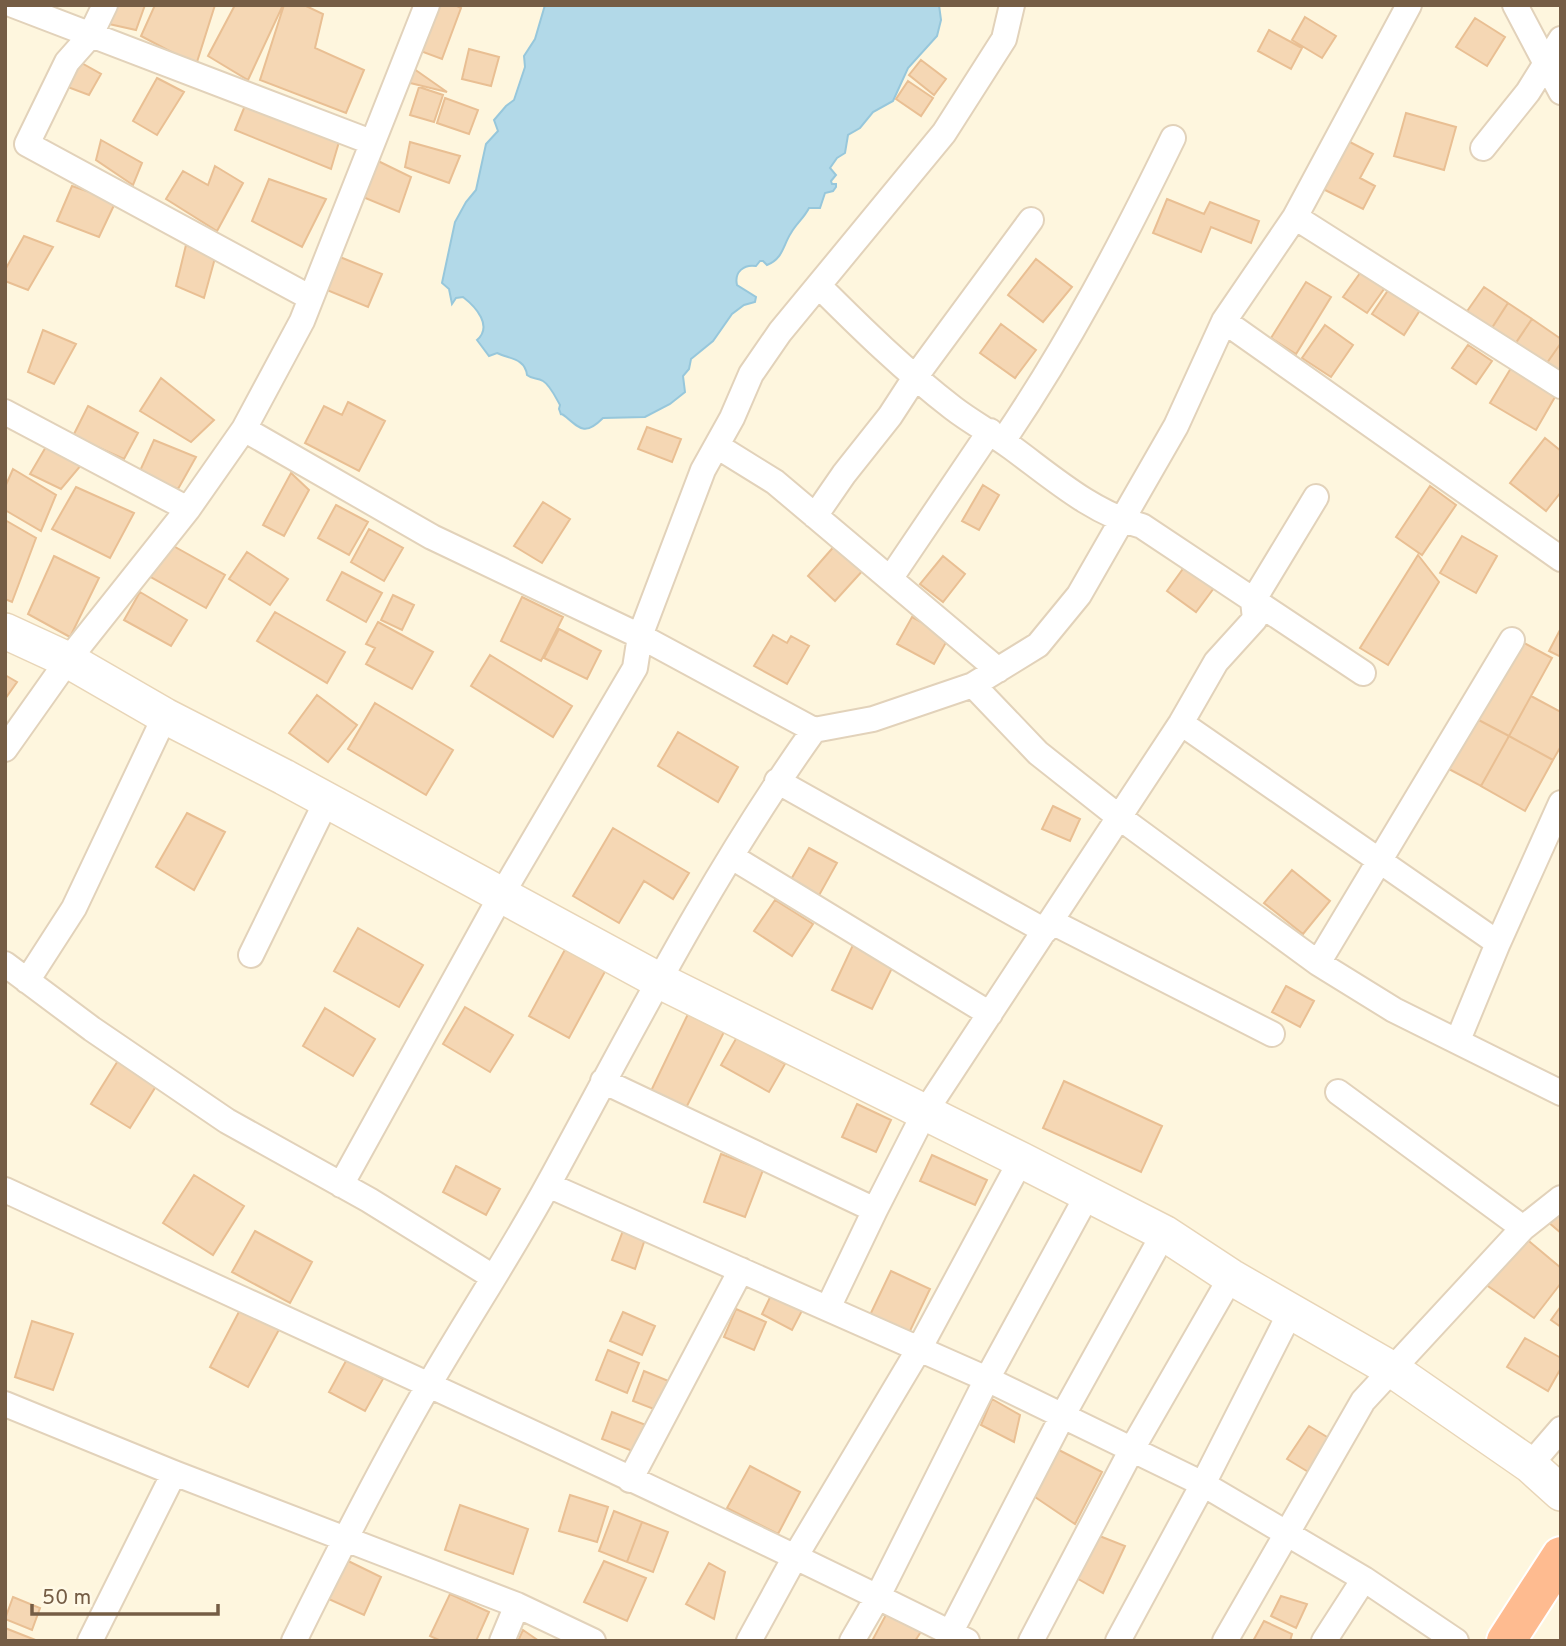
<svg xmlns="http://www.w3.org/2000/svg" width="1566" height="1646" font-family="Overpass,sans-serif">
	<style>
		.water { fill: #b2d9e8; stroke: #97c7db; stroke-width: 2 }
		.building { fill: #f5d7b4; stroke: #e9bf93; stroke-width: 2 }
		.lines { fill: none; stroke-linecap: round; stroke-linejoin: round }
		.street-casing { stroke: #e2d2ba; stroke-width: 28 }
		.secondary-casing { stroke: #e8d5b7; stroke-width: 38 }
		.highway-casing { stroke: #fff; stroke-width: 42 }
		.street { stroke: #fff; stroke-width: 24 }
		.secondary { stroke: #fff; stroke-width: 35 }
		.highway { stroke: #febb90; stroke-width: 38 }
	</style>
	<rect width="100%" height="100%" fill="#fef6de"/>
	<path class="water" d="M 545,5 L 939,5 L 941,20 L 937,36 L 908,68 L 893,101 L 873,112 L 860,128 L 848,135 L 845,153 L 837,158 L 830,168 L 836,175 L 831,181 L 832,184 L 836,184 L 836,187 L 833,191 L 825,193 L 820,208 L 809,208 C 804,218 796,224 791,233 C 783,245 783,259 767,265 L 763,261 L 760,261 L 756,266 C 744,264 734,272 737,285 L 756,297 L 755,302 L 744,305 L 732,314 L 713,341 L 691,359 L 689,369 L 683,376 L 685,392 L 670,404 L 645,417 L 603,418 C 586,435 581,430 566,417 C 558,410 563,419 559,409 L 560,405 C 556,398 550,385 543,381 C 537,377 533,380 527,375 C 525,358 509,359 497,353 L 489,356 L 477,340 C 493,326 476,307 463,297 L 456,298 L 452,304 L 449,289 L 442,283 L 455,222 L 466,202 L 476,190 L 486,144 L 498,131 L 494,120 L 506,106 L 514,100 L 525,67 L 524,56 L 535,39 Z"/>
	<path class="building" d="M 118,5 L 145,5 L 136,30 L 109,24 Z
		M 155,5 L 215,5 L 196,65 L 141,36 Z
		M 235,5 L 283,5 L 248,80 L 208,56 Z
		M 284,5 L 304,5 L 323,14 L 315,48 L 364,70 L 346,113 L 260,80 Z
		M 431,5 L 455,5 L 461,8 L 442,59 L 415,49 Z
		M 1305,17 L 1336,36 L 1322,58 L 1292,40 Z
		M 1475,18 L 1505,37 L 1487,66 L 1456,47 Z
		M 1269,30 L 1302,48 L 1291,69 L 1258,51 Z
		M 469,49 L 499,57 L 491,86 L 462,79 Z
		M 921,60 L 946,79 L 934,95 L 909,75 Z
		M 78,61 L 101,74 L 89,95 L 65,86 Z
		M 407,64 L 447,92 L 402,81 Z
		M 157,78 L 184,92 L 157,135 L 133,121 Z
		M 908,81 L 933,98 L 921,116 L 896,99 Z
		M 419,87 L 443,95 L 434,122 L 410,115 Z
		M 249,96 L 339,142 L 331,169 L 235,130 Z
		M 445,98 L 478,110 L 469,134 L 437,123 Z
		M 1406,113 L 1456,127 L 1444,170 L 1394,156 Z
		M 101,140 L 142,163 L 133,185 L 96,160 Z
		M 1346,140 L 1373,154 L 1360,178 L 1375,186 L 1363,209 L 1321,188 Z
		M 410,142 L 460,156 L 449,183 L 405,167 Z
		M 376,160 L 411,177 L 399,212 L 358,195 Z
		M 215,166 L 243,183 L 217,231 L 166,199 L 183,171 L 208,185 Z
		M 269,179 L 326,199 L 302,247 L 252,221 Z
		M 72,186 L 116,201 L 99,237 L 57,221 Z
		M 1167,199 L 1204,214 L 1210,202 L 1259,221 L 1251,243 L 1211,227 L 1201,252 L 1153,233 Z
		M 24,236 L 53,247 L 28,290 L 5,281 L 5,270 Z
		M 186,245 L 215,258 L 204,298 L 176,286 Z
		M 335,255 L 382,274 L 368,307 L 322,288 Z
		M 1036,259 L 1072,287 L 1043,322 L 1008,295 Z
		M 1365,266 L 1389,282 L 1367,313 L 1343,297 Z
		M 1306,282 L 1331,297 L 1296,354 L 1271,338 Z
		M 1393,283 L 1424,304 L 1404,335 L 1372,314 Z
		M 1484,287 L 1508,303 L 1488,334 L 1463,317 Z
		M 1508,303 L 1532,319 L 1511,350 L 1488,334 Z
		M 1532,319 L 1561,339 L 1561,343 L 1542,370 L 1511,350 Z
		M 1001,324 L 1036,350 L 1015,378 L 980,353 Z
		M 1325,325 L 1353,345 L 1331,377 L 1302,358 Z
		M 43,330 L 76,344 L 54,384 L 28,372 Z
		M 1561,343 L 1561,384 L 1542,370 Z
		M 1468,345 L 1492,361 L 1476,384 L 1452,368 Z
		M 1514,363 L 1559,390 L 1536,430 L 1490,403 Z
		M 161,378 L 214,420 L 191,442 L 140,411 Z
		M 348,402 L 385,421 L 359,471 L 305,443 L 324,406 L 342,415 Z
		M 88,406 L 138,433 L 124,459 L 73,436 Z
		M 647,427 L 681,439 L 672,462 L 638,449 Z
		M 1545,438 L 1561,451 L 1561,492 L 1546,511 L 1510,483 Z
		M 154,440 L 196,457 L 178,489 L 139,473 Z
		M 47,445 L 82,464 L 61,489 L 30,474 Z
		M 13,469 L 56,495 L 41,531 L 5,510 L 5,487 Z
		M 291,473 L 309,490 L 284,536 L 263,525 Z
		M 983,485 L 999,495 L 979,530 L 962,521 Z
		M 1430,486 L 1456,505 L 1422,555 L 1396,537 Z
		M 76,487 L 134,513 L 110,558 L 52,529 Z
		M 543,502 L 570,519 L 542,563 L 514,546 Z
		M 336,505 L 368,522 L 349,555 L 318,538 Z
		M 5,520 L 36,538 L 12,602 L 5,599 Z
		M 369,529 L 403,548 L 384,581 L 351,562 Z
		M 1462,536 L 1497,556 L 1476,593 L 1440,573 Z
		M 168,543 L 225,575 L 206,608 L 149,576 Z
		M 837,543 L 865,568 L 835,601 L 808,576 Z
		M 247,552 L 288,579 L 270,605 L 229,579 Z
		M 1418,555 L 1439,582 L 1388,665 L 1360,648 Z
		M 54,556 L 99,578 L 70,637 L 28,614 Z
		M 943,556 L 965,574 L 943,602 L 920,584 Z
		M 1185,566 L 1214,588 L 1196,612 L 1167,591 Z
		M 342,572 L 382,593 L 366,622 L 327,600 Z
		M 140,592 L 187,620 L 171,646 L 124,620 Z
		M 393,595 L 414,605 L 402,630 L 381,620 Z
		M 522,597 L 563,617 L 541,661 L 501,641 Z
		M 275,612 L 345,652 L 327,683 L 257,641 Z
		M 912,617 L 949,637 L 934,664 L 897,644 Z
		M 378,622 L 433,652 L 412,689 L 366,664 L 375,648 L 366,644 Z
		M 1561,628 L 1561,657 L 1549,651 Z
		M 559,629 L 601,651 L 587,679 L 544,658 Z
		M 773,635 L 787,643 L 791,636 L 809,646 L 787,684 L 754,666 Z
		M 1517,639 L 1552,658 L 1509,736 L 1473,717 Z
		M 490,655 L 572,706 L 553,737 L 471,686 Z
		M 5,675 L 17,682 L 5,699 Z
		M 317,695 L 357,725 L 328,762 L 289,733 Z
		M 1531,696 L 1561,712 L 1561,746 L 1553,760 L 1509,736 Z
		M 375,703 L 453,750 L 426,795 L 348,749 Z
		M 1473,717 L 1509,736 L 1481,786 L 1445,767 Z
		M 678,732 L 738,767 L 718,802 L 658,766 Z
		M 1509,736 L 1553,760 L 1525,811 L 1481,786 Z
		M 1053,806 L 1080,819 L 1070,841 L 1042,829 Z
		M 187,813 L 225,832 L 194,890 L 156,867 Z
		M 613,828 L 689,873 L 673,899 L 644,881 L 619,923 L 573,896 Z
		M 809,848 L 837,863 L 817,899 L 789,883 Z
		M 1292,870 L 1330,901 L 1303,934 L 1264,903 Z
		M 775,900 L 813,924 L 792,956 L 754,931 Z
		M 358,928 L 423,965 L 399,1007 L 334,971 Z
		M 568,944 L 608,966 L 569,1038 L 529,1016 Z
		M 853,945 L 894,964 L 872,1009 L 832,990 Z
		M 1286,986 L 1314,1001 L 1300,1027 L 1272,1012 Z
		M 465,1007 L 513,1035 L 490,1072 L 443,1044 Z
		M 325,1008 L 375,1039 L 353,1076 L 303,1046 Z
		M 688,1014 L 724,1032 L 685,1110 L 650,1093 Z
		M 737,1037 L 785,1064 L 769,1092 L 721,1065 Z
		M 119,1059 L 158,1083 L 130,1128 L 91,1104 Z
		M 1064,1081 L 1162,1126 L 1141,1172 L 1043,1128 Z
		M 857,1104 L 891,1120 L 876,1152 L 842,1137 Z
		M 721,1154 L 763,1170 L 745,1217 L 704,1202 Z
		M 932,1155 L 987,1180 L 975,1205 L 920,1181 Z
		M 456,1166 L 500,1189 L 486,1215 L 443,1192 Z
		M 194,1175 L 244,1206 L 213,1255 L 163,1223 Z
		M 1561,1209 L 1561,1233 L 1548,1222 Z
		M 624,1228 L 646,1236 L 635,1269 L 612,1260 Z
		M 255,1231 L 312,1262 L 290,1303 L 232,1272 Z
		M 1524,1237 L 1561,1268 L 1561,1283 L 1534,1318 L 1485,1284 Z
		M 891,1271 L 930,1289 L 909,1333 L 870,1315 Z
		M 774,1289 L 805,1305 L 792,1330 L 762,1314 Z
		M 242,1306 L 281,1326 L 248,1387 L 210,1367 Z
		M 1561,1306 L 1561,1327 L 1551,1320 Z
		M 736,1309 L 766,1322 L 754,1350 L 724,1337 Z
		M 623,1312 L 655,1326 L 642,1355 L 610,1341 Z
		M 32,1321 L 73,1334 L 53,1390 L 15,1377 Z
		M 1525,1338 L 1561,1358 L 1561,1368 L 1548,1391 L 1507,1367 Z
		M 608,1350 L 639,1363 L 627,1393 L 596,1380 Z
		M 347,1359 L 383,1379 L 365,1411 L 329,1392 Z
		M 644,1371 L 671,1382 L 659,1411 L 633,1401 Z
		M 992,1399 L 1020,1415 L 1014,1442 L 981,1425 Z
		M 612,1412 L 646,1425 L 635,1452 L 602,1439 Z
		M 1309,1426 L 1332,1440 L 1310,1473 L 1287,1459 Z
		M 1053,1447 L 1102,1472 L 1075,1524 L 1032,1495 Z
		M 750,1466 L 800,1492 L 778,1534 L 727,1508 Z
		M 570,1495 L 608,1507 L 597,1542 L 559,1531 Z
		M 460,1505 L 528,1529 L 513,1574 L 445,1550 Z
		M 614,1511 L 642,1522 L 627,1562 L 599,1551 Z
		M 642,1522 L 668,1532 L 653,1572 L 627,1562 Z
		M 1097,1535 L 1125,1546 L 1103,1593 L 1073,1576 Z
		M 340,1557 L 381,1577 L 364,1615 L 322,1596 Z
		M 604,1561 L 646,1578 L 627,1621 L 584,1602 Z
		M 709,1563 L 725,1572 L 714,1619 L 686,1604 Z
		M 450,1594 L 489,1612 L 476,1641 L 441,1641 L 430,1636 Z
		M 1281,1596 L 1307,1604 L 1296,1628 L 1271,1616 Z
		M 13,1597 L 40,1608 L 32,1630 L 5,1619 Z
		M 888,1611 L 922,1630 L 915,1641 L 872,1641 Z
		M 1264,1621 L 1292,1634 L 1290,1641 L 1253,1641 Z
		M 5,1628 L 38,1641 L 5,1641 Z
		M 523,1630 L 539,1641 L 518,1641 Z"/>
	<g class="lines">
		<g class="street-casing">
			<path id="street" d="M 13,5 L 371,142
				M 105,5 L 90,36 L 67,62 L 27,144 L 311,298
				M 1515,5 L 1561,92
				M 1483,148 L 1528,92 L 1561,39
				M 1295,217 L 1561,386
				M 819,286 C 862,329 905,371 953,408 C 971,422 992,433 1011,447 C 1052,477 1092,513 1142,526 L 1363,673
				M 1224,321 L 1561,559
				M 5,412 L 188,509
				M 244,429 L 432,537 L 640,636 L 814,730
				M 1003,441 C 1069,344 1122,243 1173,138
				M 717,446 L 775,482 L 998,670
				M 815,516 L 844,474 L 890,416 L 916,376 L 1031,220
				M 890,579 L 990,431
				M 973,685 L 1038,753 L 1119,817 L 1318,963 L 1394,1010 L 1561,1093
				M 1181,723 L 1498,943
				M 5,749 L 68,660 L 188,509 L 244,429 L 302,321 L 427,5
				M 777,781 L 1045,931
				M 732,857 L 990,1014
				M 1052,922 L 1272,1034
				M 251,955 L 327,800
				M 1318,963 L 1512,640
				M 5,964 L 92,1029 L 227,1121 L 369,1200 L 493,1277
				M 27,981 L 74,908 L 165,716
				M 1458,1040 L 1498,943 L 1561,803
				M 603,1081 L 875,1210
				M 1338,1092 L 1523,1228
				M 341,1185 L 502,894 L 635,668 L 640,636 L 703,470 L 732,418 L 751,374 L 780,332 L 944,133 L 1004,39 L 1012,5
				M 548,1185 L 987,1379 L 1203,1484 L 1364,1579 L 1456,1641
				M 5,1190 C 327,1339 650,1483 967,1641
				M 828,1308 L 875,1210 L 925,1112 L 1181,723 L 1216,662 L 1255,619 L 1253,601 L 1316,497
				M 5,1404 L 174,1473 L 517,1605 L 593,1641
				M 1530,1465 L 1561,1429
				M 630,1480 L 741,1270
				M 90,1641 L 174,1473
				M 294,1641 C 337,1554 381,1467 430,1383 C 469,1316 512,1251 549,1183 C 633,1029 712,873 814,730 L 873,719 L 973,685 L 1038,645 L 1079,595 L 1176,426 L 1224,321 L 1295,217 L 1409,5
				M 502,1641 L 517,1605
				M 749,1641 L 795,1557 L 919,1349 L 1021,1160
				M 852,1641 L 877,1598 L 987,1379 L 1088,1194
				M 946,1641 L 1063,1415 L 1164,1233
				M 1031,1641 L 1132,1449 L 1231,1277
				M 1118,1641 L 1203,1484 L 1291,1311
				M 1225,1641 L 1363,1401 L 1523,1228 L 1561,1198
				M 1324,1641 L 1364,1579"/>
		</g>
		<g class="secondary-casing">
			<path id="secondary" d="M 5,631 L 68,660 L 165,716 L 284,777 L 658,980 L 1021,1160 L 1164,1233 L 1231,1277 L 1393,1370 L 1530,1465 L 1561,1493"/>
		</g>
		<g class="highway-casing">
			<path id="highway" d="M 1506,1641 L 1561,1556"/>
		</g>
		<use href="#street" class="street"/>
		<use href="#secondary" class="secondary"/>
		<use href="#highway" class="highway"/>
	</g>
	<rect width="1566" height="1646" fill="none" stroke="#755d45" stroke-width="14"/>
	<path d="M32 1604v10h186v-10" fill="none" stroke="#755d45" stroke-width="3.5"/>
	<text x="42" y="1604" font-size="21" fill="#755d45" stroke="#fff9e6" stroke-width="5" paint-order="stroke">50 m</text>
</svg>
